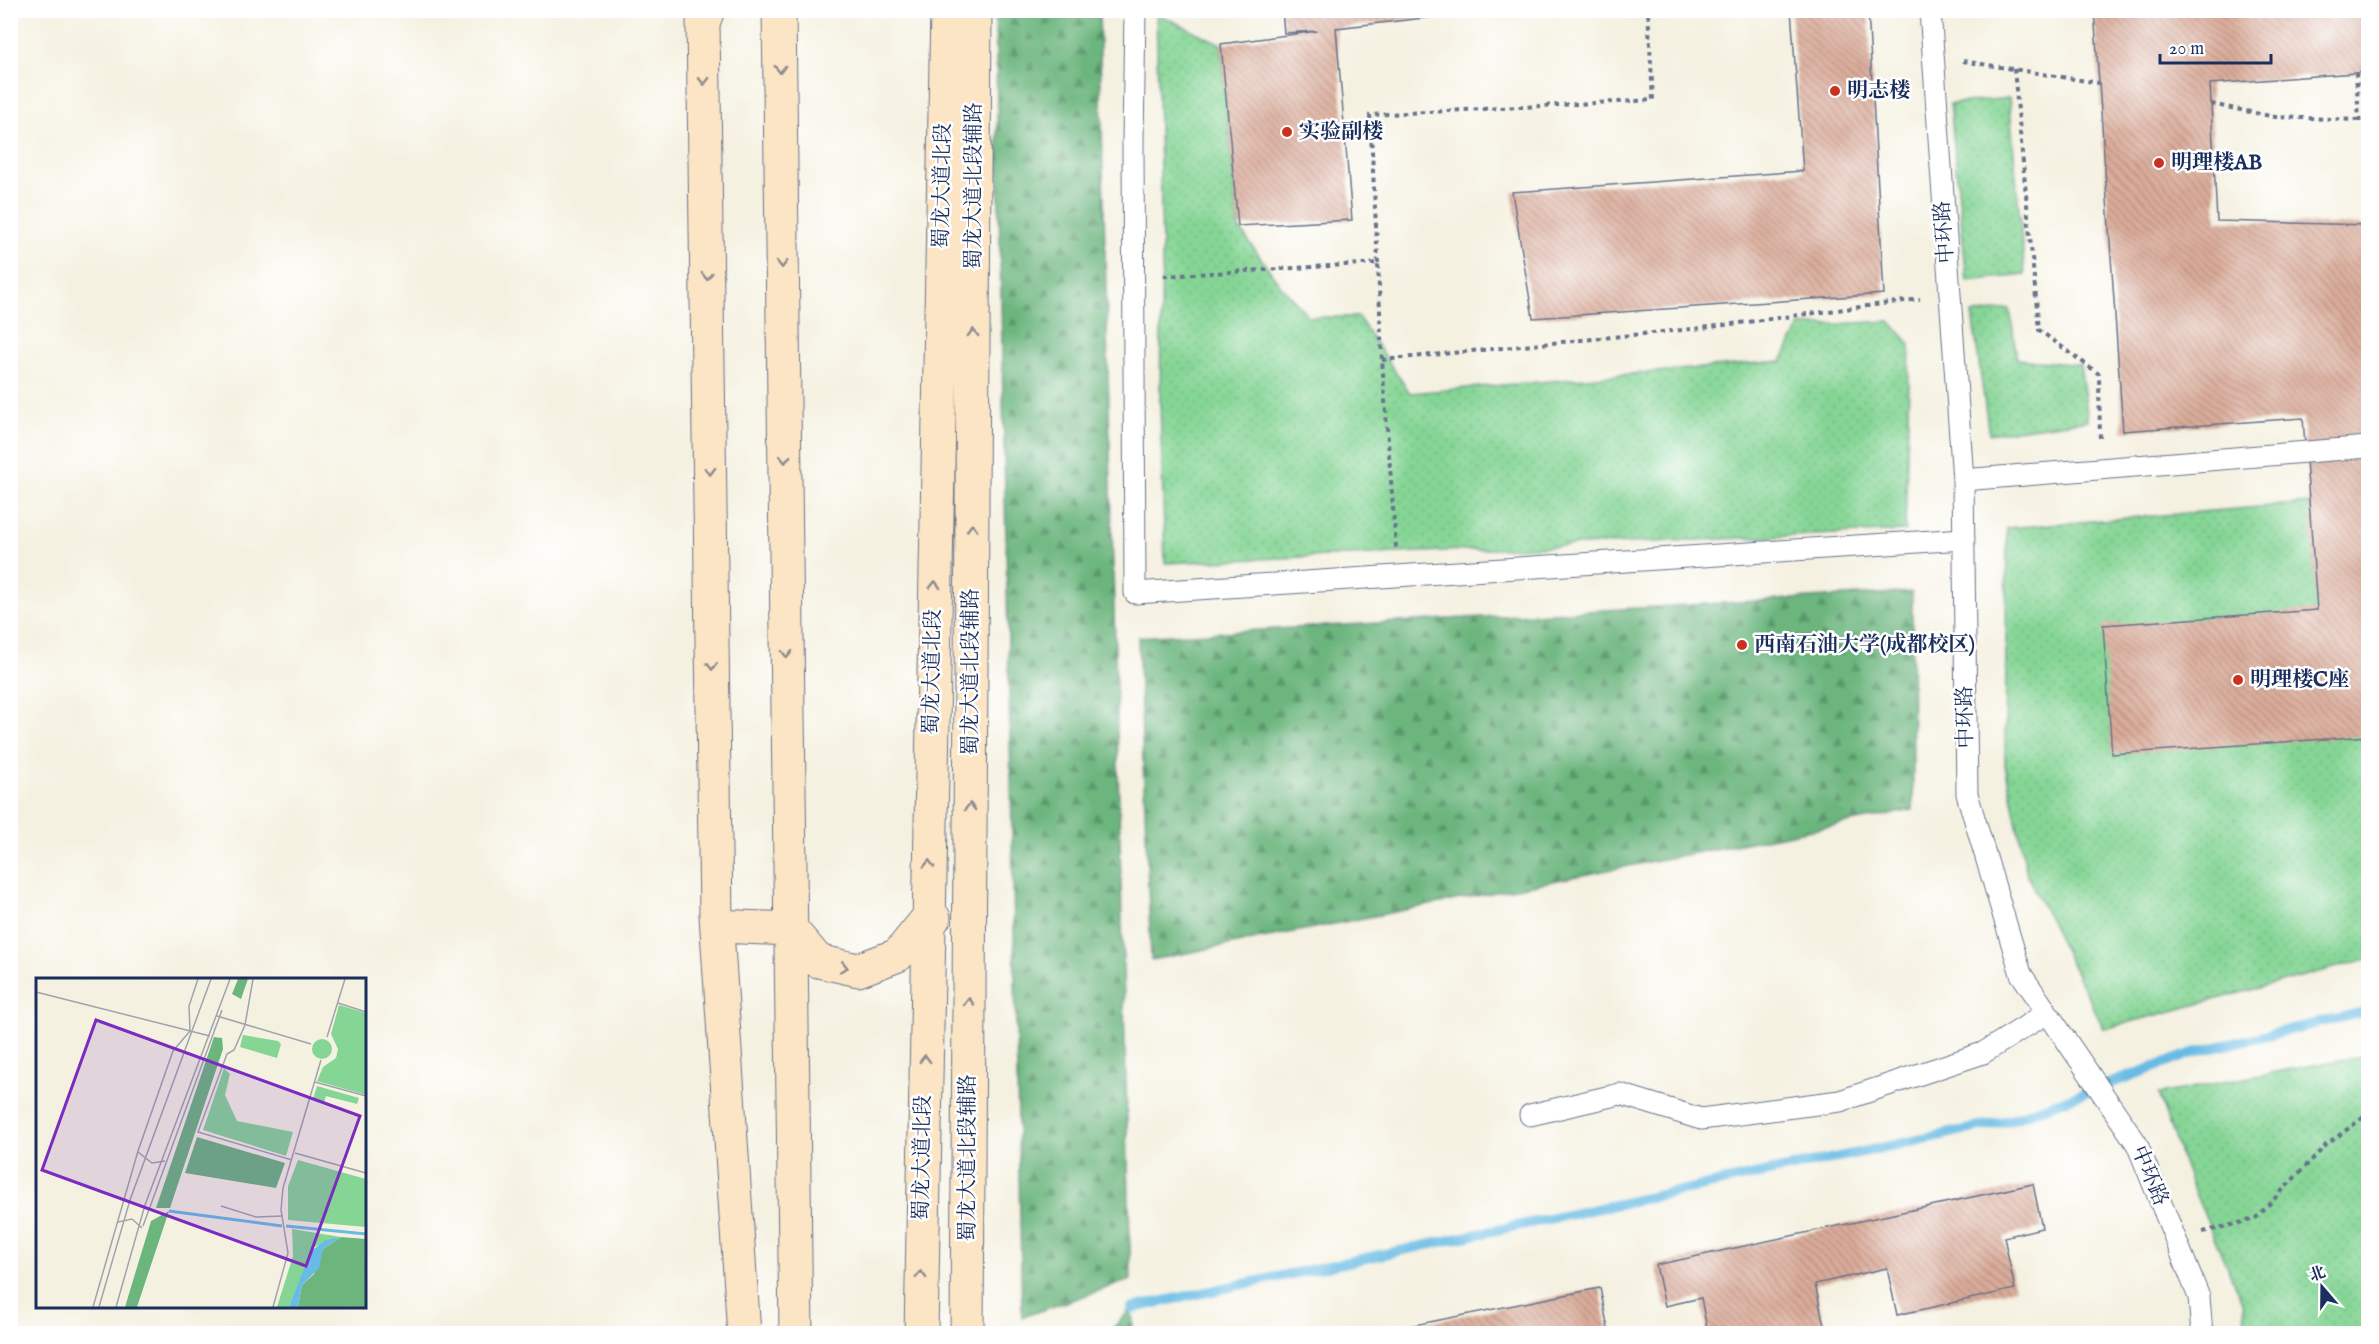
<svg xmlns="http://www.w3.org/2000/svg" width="2379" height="1344" font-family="'IM FELL English','Noto Serif SC',serif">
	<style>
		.grass { fill: url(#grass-dots); stroke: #50827a; stroke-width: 1.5 }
		.forest { fill: url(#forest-firs); stroke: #44726e; stroke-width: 1.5 }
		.water { fill: url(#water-ripples); stroke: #4275a1; stroke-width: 1.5 }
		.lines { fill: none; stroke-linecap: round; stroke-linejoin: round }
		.stream { stroke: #68bbe4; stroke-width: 10 }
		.building { fill: url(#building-back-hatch) }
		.lane-casing { stroke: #67738c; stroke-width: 23 }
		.secondary-casing { stroke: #67738c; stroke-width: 35 }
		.path { stroke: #67738c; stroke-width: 4; stroke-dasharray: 4.5 4.5; stroke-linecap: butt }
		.lane { stroke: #fff; stroke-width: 21 }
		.secondary { stroke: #fce5c4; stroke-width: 33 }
		.oneway { stroke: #8c8a91 }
		.poi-dot { fill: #c8321e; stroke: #fff; stroke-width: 2 }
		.labels { text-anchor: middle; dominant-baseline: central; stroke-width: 5; stroke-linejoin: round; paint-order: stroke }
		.poi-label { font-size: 21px; font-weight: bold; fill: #1b2f5e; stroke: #fff; text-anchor: start }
		.street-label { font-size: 21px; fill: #1b2f5e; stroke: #fff }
		.inset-river { fill: none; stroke: #68bbe4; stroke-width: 3 }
		.inset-road { fill: none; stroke: #9ea3ad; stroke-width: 1.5 }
		.view { fill: #7b2cbf; fill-opacity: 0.15; stroke: #7b2cbf; stroke-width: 3 }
		.inset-edge { fill: none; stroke: #1b2f5e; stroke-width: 3 }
	</style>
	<defs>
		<pattern id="grass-dots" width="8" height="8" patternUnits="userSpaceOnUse" patternTransform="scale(1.5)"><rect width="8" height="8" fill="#85d595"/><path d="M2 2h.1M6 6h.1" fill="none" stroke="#72b783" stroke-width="1.8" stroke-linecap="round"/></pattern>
		<pattern id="forest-firs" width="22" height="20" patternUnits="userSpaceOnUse" patternTransform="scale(1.5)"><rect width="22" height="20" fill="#6cb67e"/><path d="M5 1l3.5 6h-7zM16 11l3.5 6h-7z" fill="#58946a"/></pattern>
		<pattern id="water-ripples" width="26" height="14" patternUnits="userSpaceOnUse" patternTransform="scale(1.5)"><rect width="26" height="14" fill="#68bbe4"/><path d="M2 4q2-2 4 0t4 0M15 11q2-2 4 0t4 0" fill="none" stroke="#5598bc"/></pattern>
		<pattern id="building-back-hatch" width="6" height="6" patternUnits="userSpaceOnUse" patternTransform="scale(1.5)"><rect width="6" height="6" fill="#dbac99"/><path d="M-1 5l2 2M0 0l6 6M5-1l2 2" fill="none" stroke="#b18c80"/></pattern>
	</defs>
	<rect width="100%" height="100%" fill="#fff"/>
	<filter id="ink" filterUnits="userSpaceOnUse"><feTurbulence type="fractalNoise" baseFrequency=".0167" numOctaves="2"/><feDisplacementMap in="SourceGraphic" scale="12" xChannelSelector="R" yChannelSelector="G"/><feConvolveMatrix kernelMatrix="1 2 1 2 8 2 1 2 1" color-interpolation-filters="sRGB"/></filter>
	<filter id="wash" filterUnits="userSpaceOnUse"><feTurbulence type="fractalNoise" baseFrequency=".008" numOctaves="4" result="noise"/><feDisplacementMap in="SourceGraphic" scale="24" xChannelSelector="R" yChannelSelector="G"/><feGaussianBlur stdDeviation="1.35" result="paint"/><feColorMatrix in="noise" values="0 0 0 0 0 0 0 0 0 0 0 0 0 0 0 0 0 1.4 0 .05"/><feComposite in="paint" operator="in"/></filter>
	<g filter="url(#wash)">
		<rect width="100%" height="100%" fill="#f5f1e1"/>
		<path class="grass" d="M 1156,13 L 1221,44 L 1238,226 L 1280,285 L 1309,317 L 1358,317 L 1410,393 L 1782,361 L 1800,326 L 1890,321 L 1910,344 L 1905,531 L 1165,563 L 1160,402 L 1162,247 Z
			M 2009,98 L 2025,275 L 1967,281 L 1950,104 Z
			M 2010,309 L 2017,359 L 2080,365 L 2088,420 L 1989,434 L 1972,314 Z
			M 2368,498 L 2368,959 L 2104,1029 L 2027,875 L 2005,765 L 2007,528 Z
			M 2368,1055 L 2368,1253 L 2362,1333 L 2245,1333 L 2243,1304 L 2190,1182 L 2158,1094 Z"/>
		<path class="forest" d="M 995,11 L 1099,11 L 1131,1280 L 1022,1317 Z
			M 1912,592 L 1913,810 L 1151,960 L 1138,637 Z
			M 1132,1308 L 1133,1333 L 1108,1333 Z"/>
		<path class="water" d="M 2368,1253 L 2368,1333 L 2362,1333 Z"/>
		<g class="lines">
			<path class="stream" d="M 1132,1308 L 2007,1121 L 2196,1052 L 2368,1011"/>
		</g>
		<g id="blocks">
			<path class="building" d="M 1282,10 L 1495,10 L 1336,28 L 1352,220 L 1238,226 L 1221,44 L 1317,31 L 1284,33 Z
				M 1791,10 L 1868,10 L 1884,294 L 1533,318 L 1512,192 L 1803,171 Z
				M 2094,10 L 2368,10 L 2368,72 L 2210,84 L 2217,221 L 2368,225 L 2368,736 L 2112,754 L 2103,625 L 2317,610 L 2303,418 L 2123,431 Z
				M 2033,1184 L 2042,1228 L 2004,1237 L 2015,1289 L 1897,1315 L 1887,1268 L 1815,1284 L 1826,1334 L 1708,1334 L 1701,1298 L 1665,1306 L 1656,1265 Z
				M 1600,1288 L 1609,1334 L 1379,1334 L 1379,1332 Z"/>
		</g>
	</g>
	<g filter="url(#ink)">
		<use href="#blocks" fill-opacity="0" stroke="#67738c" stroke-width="1.5"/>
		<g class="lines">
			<g class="lane-casing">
				<path id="lane" d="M 1135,10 L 1133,142 L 1135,593 L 1964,539
					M 1930,10 L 1963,480 L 1967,794 L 2021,974 L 2137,1144 L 2199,1297 L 2202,1334
					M 1963,480 L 2368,447
					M 1530,1115 L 1620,1094 L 1701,1119 L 1840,1101 L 1983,1053 L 2047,1013"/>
			</g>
			<g class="secondary-casing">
				<path id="secondary" d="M 708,10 L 703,23 L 716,916 L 744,1334
					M 779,10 L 796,1334
					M 717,926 L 791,929 L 818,961 L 858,970 L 898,955 L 928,918 L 934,918
					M 921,1334 L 947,10
					M 967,1334 L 975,10"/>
			</g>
			<path class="path" d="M 1963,61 L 2099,83
				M 2014,69 L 2039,330 L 2099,374 L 2100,441
				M 2356,73 L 2359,120 L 2368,120
				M 2211,104 L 2275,117 L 2359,120
				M 1378,263 L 1370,115 L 1653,100 L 1648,10
				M 1164,276 L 1378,263 L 1382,360 L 1396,548
				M 1382,360 L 1702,328 L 1920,299
				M 2203,1232 L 2255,1219 L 2326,1145 L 2368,1114"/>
			<use href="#lane" class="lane"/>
			<use href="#secondary" class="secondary"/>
		</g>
		<defs><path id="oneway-chevron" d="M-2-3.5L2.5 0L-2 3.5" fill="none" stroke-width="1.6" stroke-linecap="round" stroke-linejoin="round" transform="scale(1.5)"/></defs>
		<g class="oneway">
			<use href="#oneway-chevron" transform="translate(780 69) rotate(89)"/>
			<use href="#oneway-chevron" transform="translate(704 81) rotate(89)"/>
			<use href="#oneway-chevron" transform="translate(782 264) rotate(89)"/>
			<use href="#oneway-chevron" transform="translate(707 276) rotate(89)"/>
			<use href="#oneway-chevron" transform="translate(973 333) rotate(-90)"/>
			<use href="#oneway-chevron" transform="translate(785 459) rotate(89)"/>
			<use href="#oneway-chevron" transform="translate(710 471) rotate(89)"/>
			<use href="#oneway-chevron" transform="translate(972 528) rotate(-90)"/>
			<use href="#oneway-chevron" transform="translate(935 585) rotate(-89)"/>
			<use href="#oneway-chevron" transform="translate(787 654) rotate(89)"/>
			<use href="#oneway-chevron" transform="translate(712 666) rotate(89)"/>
			<use href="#oneway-chevron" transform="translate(970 807) rotate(-90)"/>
			<use href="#oneway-chevron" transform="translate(929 864) rotate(-89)"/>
			<use href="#oneway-chevron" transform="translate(844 967) rotate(12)"/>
			<use href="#oneway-chevron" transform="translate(969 1002) rotate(-90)"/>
			<use href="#oneway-chevron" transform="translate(925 1059) rotate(-89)"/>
			<use href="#oneway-chevron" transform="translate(921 1275) rotate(-89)"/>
		</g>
	</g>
	<g class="poi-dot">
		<circle cx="1835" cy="91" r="6"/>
		<circle cx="1287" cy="132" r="6"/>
		<circle cx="2159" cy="163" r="6"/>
		<circle cx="1742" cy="645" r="6"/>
		<circle cx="2238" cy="680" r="6"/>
	</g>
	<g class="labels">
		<g class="poi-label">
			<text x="1847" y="91">明志楼</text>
			<text x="1299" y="132">实验副楼</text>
			<text x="2171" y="163">明理楼AB</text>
			<text x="1754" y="645">西南石油大学(成都校区)</text>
			<text x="2250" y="680">明理楼C座</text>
		</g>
		<g class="street-label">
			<text transform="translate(943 186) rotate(-89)">蜀龙大道北段</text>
			<text transform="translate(974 186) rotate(-90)">蜀龙大道北段辅路</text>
			<text transform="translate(1945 232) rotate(-94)">中环路</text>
			<text transform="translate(933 672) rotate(-89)">蜀龙大道北段</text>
			<text transform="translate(971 672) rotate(-90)">蜀龙大道北段辅路</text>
			<text transform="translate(1966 717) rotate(-91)">中环路</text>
			<text transform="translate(923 1158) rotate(-89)">蜀龙大道北段</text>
			<text transform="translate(968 1158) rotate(-90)">蜀龙大道北段辅路</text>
			<text transform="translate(2149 1176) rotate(67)">中环路</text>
		</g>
	</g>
	<g transform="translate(36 978)">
		<rect width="330" height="330" fill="#f5f1e1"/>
		<path d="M 303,27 L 330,35 L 330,117 L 281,103 L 287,89 L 300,80 L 302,71 L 295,56 ZM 207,57 L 242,63 L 245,66 L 241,80 L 204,69 ZM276 71a10 10 0 1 1 20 0a10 10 0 1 1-20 0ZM 188,90 L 194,96 L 189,117 L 201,143 L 257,154 L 250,178 L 167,152 ZM 281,108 L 323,120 L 321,126 L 290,118 L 288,125 L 277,121 ZM 262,182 L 330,201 L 330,249 L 252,242 L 252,208 ZM 256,251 L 305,259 L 278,269 L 253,329 L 241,329 L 257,278 Z" fill="#85d595"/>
		<path d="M 202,1 L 212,1 L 205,21 L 196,16 ZM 178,59 L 186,60 L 187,71 L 134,230 L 120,230 ZM 161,159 L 249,185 L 240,210 L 149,195 ZM 133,233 L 101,329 L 89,329 L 115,243 ZM 305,259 L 330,261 L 330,329 L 262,329 L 266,307 L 278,296 L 287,271 Z" fill="#6cb67e"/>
		<path d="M 305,259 L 287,271 L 283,290 L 266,307 L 262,329 L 253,329 L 275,273 L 290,262 Z" fill="#68bbe4"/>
		<path class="inset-river" d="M 133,233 L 246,248M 250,248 L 330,256"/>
		<path class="inset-road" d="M 217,1 L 209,47 L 198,72 L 191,76 L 162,154 L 256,182M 0,14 L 174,58M 302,25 L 330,34M 181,38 L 275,66M 291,59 L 309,1M 279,104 L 330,118M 102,174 L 116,185 L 129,183M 259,175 L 330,195M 185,228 L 220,239 L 247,238M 82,244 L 96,241 L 106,250M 107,248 L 186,32M 57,329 L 102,173 L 137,73 L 154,53 L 153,28 L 162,1M 63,329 L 94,222 L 175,1M 80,329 L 109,227 L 194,1M 237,329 L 252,275 L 245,232 L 247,210 L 285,82"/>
		<path class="view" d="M 60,42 L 324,138 L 270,288 L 6,192 Z"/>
		<rect width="330" height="330" class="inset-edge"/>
	</g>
	<rect width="2379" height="1344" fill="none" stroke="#fff" stroke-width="36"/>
	<g transform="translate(2322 1287) rotate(340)" stroke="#ffffff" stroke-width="4.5" paint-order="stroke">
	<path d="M0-4.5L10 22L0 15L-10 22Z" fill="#1b2f5e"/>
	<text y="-9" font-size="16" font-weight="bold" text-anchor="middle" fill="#1b2f5e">北</text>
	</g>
	<path d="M2160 54v9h111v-9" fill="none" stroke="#1b2f5e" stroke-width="3"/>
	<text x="2169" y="54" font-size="18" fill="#1b2f5e" stroke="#ffffff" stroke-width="4.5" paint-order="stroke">20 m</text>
</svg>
